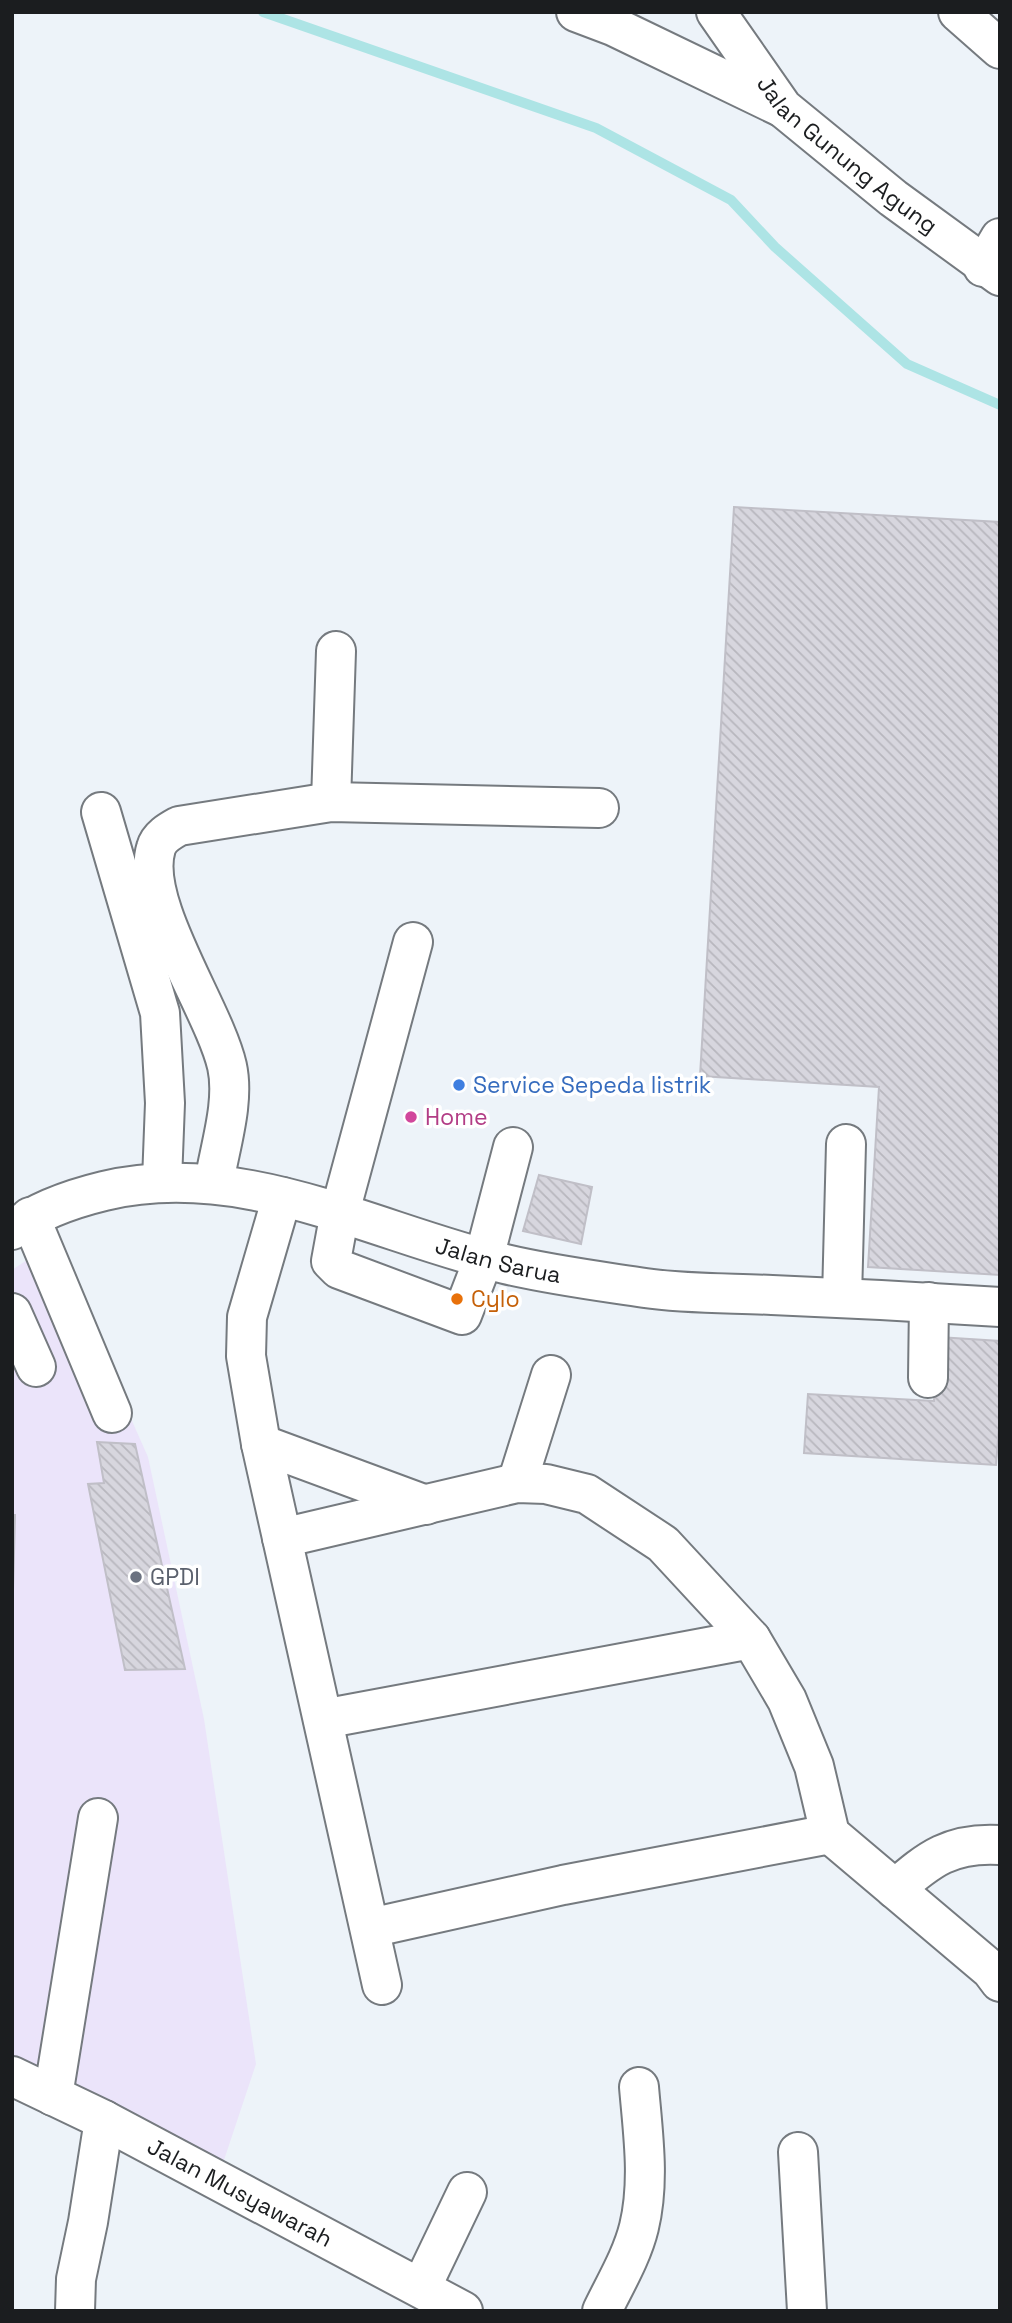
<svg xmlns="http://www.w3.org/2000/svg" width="1012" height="2323" font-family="'Space Grotesk',sans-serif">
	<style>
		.commercial { fill: #ebe4fa }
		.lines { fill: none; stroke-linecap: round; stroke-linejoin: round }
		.stream { stroke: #ade4e5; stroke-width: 10 }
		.building { fill: url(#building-back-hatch); stroke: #c0bfc7; stroke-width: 2 }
		.minor-casing { stroke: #757a7f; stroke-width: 42 }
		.major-casing { stroke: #757a7f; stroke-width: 42 }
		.minor { stroke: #fff; stroke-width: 38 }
		.major { stroke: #fff; stroke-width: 38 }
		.shop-dot { fill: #3f7fe0; stroke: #fff; stroke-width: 2.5 }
		.hotel-dot { fill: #d1479c; stroke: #fff; stroke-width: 2.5 }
		.food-dot { fill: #e8710a; stroke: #fff; stroke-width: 2.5 }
		.worship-dot { fill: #6b7280; stroke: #fff; stroke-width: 2.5 }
		.labels { text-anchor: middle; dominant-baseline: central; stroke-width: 7; stroke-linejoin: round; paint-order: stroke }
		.street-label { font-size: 23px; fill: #1b1d1f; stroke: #fff }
		.shop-label { font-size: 23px; fill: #366cbe; stroke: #fff; text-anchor: start }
		.hotel-label { font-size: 23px; fill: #b23c85; stroke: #fff; text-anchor: start }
		.food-label { font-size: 23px; fill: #c56008; stroke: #fff; text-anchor: start }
		.worship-label { font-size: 23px; fill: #5b616d; stroke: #fff; text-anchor: start }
	</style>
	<defs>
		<pattern id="building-back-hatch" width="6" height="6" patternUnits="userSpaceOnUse" patternTransform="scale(1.75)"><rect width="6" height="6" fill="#d7d6de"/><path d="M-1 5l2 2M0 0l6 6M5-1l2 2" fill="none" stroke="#b8b7be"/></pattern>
	</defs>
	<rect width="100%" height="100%" fill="#edf3f9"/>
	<path class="commercial" d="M 53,1243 L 148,1457 L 204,1719 L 256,2064 L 212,2196 L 12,2085 L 12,1270 Z"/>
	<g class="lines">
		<path class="stream" d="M 263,12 L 596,128 L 731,200 L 775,247 L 907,364 L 1000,405"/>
	</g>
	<path class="building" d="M 734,507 L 1000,522 L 1000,1275 L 868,1267 L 879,1087 L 700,1076 Z
		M 539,1175 L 592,1187 L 581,1244 L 523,1231 Z
		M 938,1337 L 1000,1341 L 1000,1415 L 996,1465 L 804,1453 L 808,1394 L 934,1401 Z
		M 97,1442 L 135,1444 L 185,1669 L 125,1670 L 88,1484 L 104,1483 Z
		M 12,1515 L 15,1515 L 12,1628 Z"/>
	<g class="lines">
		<g class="minor-casing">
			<g id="minor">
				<path d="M 576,12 L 613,26 L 781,107"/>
				<path id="s1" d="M 716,12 L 783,108 L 893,198 L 1000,276"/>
				<path d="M 958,12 L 1000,49"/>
				<path d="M 983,267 L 1000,238"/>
				<path d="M 331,802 L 336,651"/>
				<path d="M 101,812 L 160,1013 L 165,1103 L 162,1181"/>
				<path d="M 413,942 L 340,1212 L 331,1261 L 339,1269 L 462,1315 L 484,1258 L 513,1147"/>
				<path d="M 214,1183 C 220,1146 235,1102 227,1066 C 214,1009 139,903 156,848 C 159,837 170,831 179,826 L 331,802 L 599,808"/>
				<path d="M 282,1197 L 247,1317 L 246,1356 L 261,1444 L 382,1985"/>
				<path d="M 30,1217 L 112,1413"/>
				<path d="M 842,1298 L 846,1144"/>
				<path d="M 12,1313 L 36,1367"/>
				<path d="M 928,1378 L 929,1302"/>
				<path d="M 261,1444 L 426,1505"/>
				<path d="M 517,1483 L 551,1375"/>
				<path d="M 282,1538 L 517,1483 L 546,1484 L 587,1494 L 663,1544 L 751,1639 L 787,1700 L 814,1766 L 830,1834 L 991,1970 L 1000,1982"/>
				<path d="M 323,1719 L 751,1639"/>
				<path d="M 895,1889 C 929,1859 951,1842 1000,1845"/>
				<path d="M 370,1928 L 563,1885 L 830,1834"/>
				<path id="s2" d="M 12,2076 L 104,2120 L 463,2311"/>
				<path d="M 53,2096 L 98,1818"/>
				<path d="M 798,2152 L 807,2311"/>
				<path d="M 421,2288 L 467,2192"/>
				<path d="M 75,2311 L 76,2279 L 88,2222 L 104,2120"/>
				<path d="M 602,2311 C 615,2284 632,2256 639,2227 C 650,2181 643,2134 639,2087"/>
			</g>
		</g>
		<g class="major-casing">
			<g id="major">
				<path id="s3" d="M 12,1230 C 39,1210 71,1199 104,1191 C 242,1158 373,1232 505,1264 C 551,1275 599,1281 645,1288 C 687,1294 730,1293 772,1295 C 848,1298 924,1302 1000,1307"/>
			</g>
		</g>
		<use href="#minor" class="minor"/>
		<use href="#major" class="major"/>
	</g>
	<circle class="shop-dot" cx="459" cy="1085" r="7"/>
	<circle class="hotel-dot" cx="411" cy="1117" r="7"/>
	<circle class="food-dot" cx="457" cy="1299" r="7"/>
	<circle class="worship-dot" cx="136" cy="1577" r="7"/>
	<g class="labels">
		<g class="street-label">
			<text stroke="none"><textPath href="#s1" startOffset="196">Jalan Gunung Agung</textPath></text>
			<text stroke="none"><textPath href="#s3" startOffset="506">Jalan Sarua</textPath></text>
			<text stroke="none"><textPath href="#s2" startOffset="256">Jalan Musyawarah</textPath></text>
		</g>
		<g class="shop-label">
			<text x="473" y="1085">Service Sepeda listrik</text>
		</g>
		<g class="hotel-label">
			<text x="425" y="1117">Home</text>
		</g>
		<g class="food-label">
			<text x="471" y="1299">Cylo</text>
		</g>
		<g class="worship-label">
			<text x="150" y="1577">GPDI</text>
		</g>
	</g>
	<rect width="1012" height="2323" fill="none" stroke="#1b1d1f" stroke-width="28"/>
</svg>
